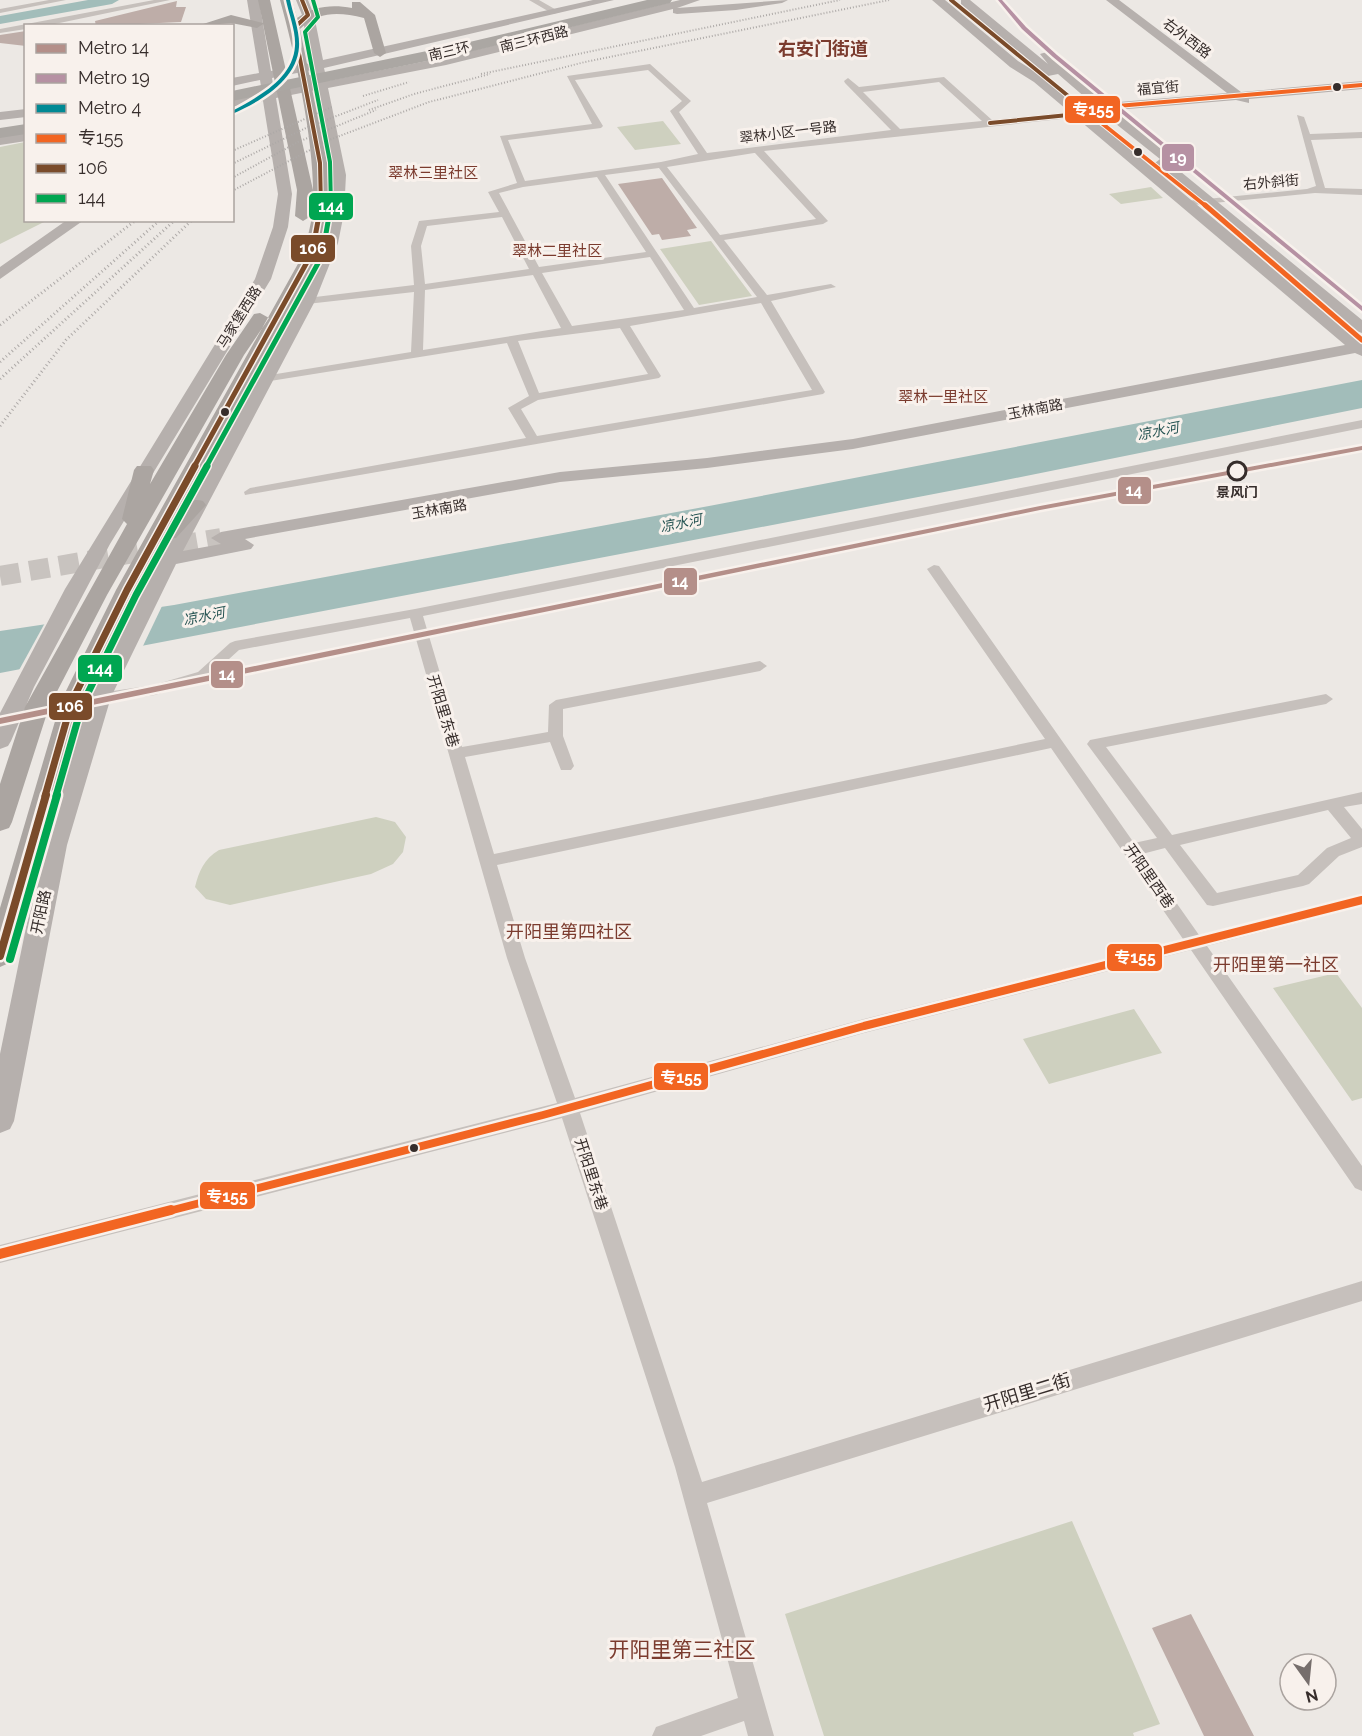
<svg xmlns="http://www.w3.org/2000/svg" width="1362" height="1736" font-family="Raleway,'Noto Sans SC',sans-serif">
	<style>
		.green { fill: #ced0bf }
		.water { fill: #a2bdba }
		.pier { fill: #ece8e4 }
		.lines { fill: none; stroke-linecap: round; stroke-linejoin: round }
		.river { fill: #a2bdba; fill-rule: evenodd }
		.building { fill: #beada8 }
		.secondary-tunnel { stroke: #c8c3bf; stroke-width: 20; stroke-dasharray: 20 10; stroke-linecap: butt }
		.street { fill: #c6c0bc; fill-rule: evenodd }
		.secondary { fill: #b6b0ad; fill-rule: evenodd }
		.primary { fill: #aba5a1; fill-rule: evenodd }
		.highway { fill: #aba7a3; fill-rule: evenodd }
		.rail-far1 { stroke: #ada9a7; stroke-width: 2; stroke-dasharray: 1 2; stroke-linecap: butt }
		.rail { stroke: #ada9a7; stroke-width: 3; stroke-dasharray: 1 3; stroke-linecap: butt }
		.bus-1-far3-casing { stroke: #f8f1ec; stroke-width: 6 }
		.bus-1-far2-casing { stroke: #f8f1ec; stroke-width: 8 }
		.bus-1-far1-casing { stroke: #f8f1ec; stroke-width: 13 }
		.bus-1-casing { stroke: #f8f1ec; stroke-width: 15 }
		.bus-2-far3-casing { stroke: #f8f1ec; stroke-width: 6 }
		.bus-2-far2-casing { stroke: #f8f1ec; stroke-width: 8 }
		.bus-2-far1-casing { stroke: #f8f1ec; stroke-width: 10 }
		.bus-2-casing { stroke: #f8f1ec; stroke-width: 13 }
		.bus-3-far3-casing { stroke: #f8f1ec; stroke-width: 6 }
		.bus-3-far2-casing { stroke: #f8f1ec; stroke-width: 8 }
		.bus-3-far1-casing { stroke: #f8f1ec; stroke-width: 10 }
		.bus-3-casing { stroke: #f8f1ec; stroke-width: 13 }
		.bus-1-far3 { stroke: #f26522; stroke-width: 4 }
		.bus-1-far2 { stroke: #f26522; stroke-width: 5 }
		.bus-1-far1 { stroke: #f26522; stroke-width: 8 }
		.bus-1 { stroke: #f26522; stroke-width: 10 }
		.bus-2-far3 { stroke: #7a4b2a; stroke-width: 4 }
		.bus-2-far2 { stroke: #7a4b2a; stroke-width: 5 }
		.bus-2-far1 { stroke: #7a4b2a; stroke-width: 7 }
		.bus-2 { stroke: #7a4b2a; stroke-width: 8 }
		.bus-3-far3 { stroke: #00a651; stroke-width: 4 }
		.bus-3-far2 { stroke: #00a651; stroke-width: 5 }
		.bus-3-far1 { stroke: #00a651; stroke-width: 7 }
		.bus-3 { stroke: #00a651; stroke-width: 8 }
		.metro-1-casing { stroke: #f8f1ec; stroke-width: 5 }
		.metro-2-casing { stroke: #f8f1ec; stroke-width: 5 }
		.metro-3-casing { stroke: #f8f1ec; stroke-width: 5 }
		.metro-1 { fill: #b48f89; fill-rule: evenodd }
		.metro-2 { fill: #b691a3; fill-rule: evenodd }
		.metro-3 { fill: #008994; fill-rule: evenodd }
		.bus-dot { fill: #362d2b; stroke: #f8f1ec; stroke-width: 2 }
		.stop-dot { fill: #f8f1ec; stroke: #362d2b; stroke-width: 3 }
		.labels { text-anchor: middle; dominant-baseline: central; stroke-width: 6; stroke-linejoin: round; paint-order: stroke }
		.far-street-label { font-size: 14px; fill: #362d2b; stroke: #f8f1ec }
		.far-water-label { font-size: 14px; font-style: italic; fill: #255352; stroke: #f8f1ec }
		.far-stop-label { font-size: 14px; font-weight: bold; fill: #362d2b; stroke: #f8f1ec }
		.far-quarter-label { font-size: 15px; fill: #7b3b2e; stroke: #f8f1ec }
		.street-label { font-size: 15px; fill: #362d2b; stroke: #f8f1ec }
		.far-district-label { font-size: 18px; font-weight: bold; fill: #7b3b2e; stroke: #f8f1ec }
		.quarter-label { font-size: 18px; fill: #7b3b2e; stroke: #f8f1ec }
		.near-street-label { font-size: 18px; fill: #362d2b; stroke: #f8f1ec }
		.near-quarter-label { font-size: 21px; fill: #7b3b2e; stroke: #f8f1ec }
		.line-badge { stroke: #f8f1ec; stroke-width: 2 }
		.badge-label { font-size: 16px; text-anchor: middle; font-weight: bold; fill: #fff }
	</style>
	<rect width="100%" height="100%" fill="#ece8e4"/>
	<path class="green" d="M 663,121 L 681,144 L 635,150 L 617,127 Z
		M 25,142 L 26,220 L 46,221 L 0,244 L 0,147 Z
		M 1151,187 L 1163,198 L 1121,204 L 1109,194 Z
		M 711,241 L 752,296 L 699,305 L 660,249 Z
		M 376,817 L 395,822 L 406,837 L 403,852 L 393,864 L 371,874 L 230,905 L 206,899 L 195,887 C 199,871 204,859 219,850 Z
		M 1336,973 L 1362,1008 L 1362,1098 L 1352,1101 L 1273,988 Z
		M 1134,1009 L 1162,1053 L 1049,1084 L 1023,1039 Z
		M 1072,1521 L 1160,1724 L 1133,1733 L 1134,1736 L 824,1736 L 785,1614 Z"/>
	<path class="water" d="M 1362,380 L 1362,408 L 986,484 L 0,673 L 0,631 L 174,605 L 709,506 Z"/>
	<path class="pier" d="M 163,604 L 142,648 L 18,672 L 46,621 Z"/>
	<g class="lines">
		<path class="river" d="M 88,0 L 119,0 L 112,4 L 0,24 L 0,16 Z"/>
	</g>
	<path class="building" d="M 177,1 L 176,7 L 186,7 L 181,22 L 96,26 L 95,21 Z
		M 26,31 L 26,46 L 0,43 L 0,35 Z
		M 662,178 L 697,228 L 687,230 L 691,236 L 662,240 L 659,234 L 652,235 L 618,184 Z
		M 1191,1614 L 1254,1736 L 1204,1736 L 1152,1628 Z"/>
	<g class="lines">
		<path class="secondary-tunnel" d="M 0,576 L 221,538"/>
		<path class="street" d="M 49,0 L 66,0 L 0,13 L 0,9 Z
			M 154,0 L 170,0 L 45,26 L 26,26 L 26,29 L 0,33 L 0,29 Z
			M 529,0 L 539,0 L 560,12 L 553,14 Z
			M 650,64 L 691,101 L 679,112 L 707,153 L 891,130 L 845,83 L 844,81 L 848,78 L 859,87 L 944,77 L 992,120 L 1089,110 L 1093,113 L 1089,116 L 764,151 L 828,221 L 823,224 L 724,240 L 767,295 L 831,284 L 836,287 L 771,301 L 825,392 L 823,394 L 245,495 L 244,492 L 250,488 L 526,438 L 508,408 L 529,396 L 507,343 L 264,382 L 258,379 L 264,376 L 411,352 L 414,292 L 307,304 L 302,301 L 307,298 L 414,285 L 411,246 L 419,221 L 499,212 L 488,192 L 517,183 L 500,136 L 592,124 L 567,76 ZM 648,70 L 682,101 L 670,111 L 698,154 L 661,162 L 525,181 L 508,140 L 601,128 L 603,126 L 575,80 ZM 939,82 L 982,121 L 900,129 L 863,92 ZM 754,153 L 755,153 L 816,219 L 720,235 L 667,167 ZM 659,168 L 757,297 L 694,308 L 605,175 ZM 597,177 L 646,252 L 539,267 L 499,193 L 523,187 ZM 502,217 L 529,269 L 425,284 L 421,246 L 427,226 ZM 650,257 L 684,310 L 572,326 L 542,273 ZM 533,275 L 561,328 L 423,350 L 425,290 ZM 761,303 L 812,390 L 537,436 L 521,409 L 538,400 L 659,378 L 661,376 L 630,326 ZM 620,328 L 648,374 L 539,393 L 518,341 Z
			M 1297,115 L 1304,117 L 1310,134 L 1362,132 L 1362,138 L 1311,140 L 1325,188 L 1362,189 L 1362,195 L 1315,193 L 1183,206 L 1181,204 L 1186,201 L 1307,189 L 1316,186 Z
			M 1362,420 L 1362,428 L 423,616 L 462,747 L 548,732 L 549,705 L 556,700 L 760,661 L 767,666 L 760,671 L 563,709 L 563,736 L 574,766 L 571,770 L 561,770 L 550,742 L 465,757 L 494,854 L 1045,739 L 927,569 L 934,565 L 939,566 L 1134,843 L 1157,838 L 1090,748 L 1087,744 L 1090,740 L 1326,694 L 1333,699 L 1326,704 L 1106,747 L 1172,835 L 1362,792 L 1362,804 L 1344,807 L 1362,829 L 1362,847 L 1339,856 L 1309,884 L 1303,886 L 1213,906 L 1207,905 L 1165,848 L 1142,854 L 1199,935 L 1362,894 L 1362,906 L 1207,946 L 1362,1166 L 1362,1191 L 1355,1188 L 1191,950 L 864,1033 L 580,1113 L 702,1482 L 1362,1281 L 1362,1301 L 707,1503 L 774,1736 L 748,1736 L 744,1721 L 701,1736 L 652,1736 L 656,1727 L 738,1698 L 675,1467 L 562,1118 L 0,1263 L 0,1245 L 557,1103 L 507,958 L 410,618 L 239,650 L 208,678 L 155,695 L 29,713 L 22,708 L 24,704 L 154,685 L 198,672 L 230,643 L 235,641 L 415,609 ZM 1051,748 L 1183,939 L 864,1019 L 575,1098 L 525,958 L 497,865 ZM 1328,810 L 1351,838 L 1327,848 L 1298,875 L 1217,893 L 1180,845 Z"/>
		<path class="secondary" d="M 247,0 L 259,0 L 271,71 L 311,63 L 302,15 L 296,0 L 308,0 L 314,15 L 323,60 L 593,0 L 614,0 L 324,68 L 327,81 L 446,57 L 680,0 L 700,0 L 677,8 L 788,0 L 782,3 L 736,10 L 677,14 L 673,13 L 673,9 L 446,65 L 328,88 L 346,175 L 344,213 L 338,243 L 315,301 L 183,551 L 221,544 L 211,538 L 221,532 L 560,472 L 707,458 L 853,439 L 1345,345 L 1034,82 L 1010,67 L 932,0 L 945,0 L 1018,61 L 1042,76 L 1362,342 L 1362,356 L 1355,353 L 853,449 L 707,468 L 560,482 L 245,539 L 254,545 L 251,549 L 176,564 L 111,697 L 67,845 L 14,1121 L 10,1129 L 0,1133 L 0,1054 L 43,845 L 89,697 L 187,505 L 299,301 L 324,243 L 330,213 L 332,175 L 316,90 L 276,98 L 292,194 L 288,227 L 271,279 L 110,544 L 34,687 L 11,741 L 8,746 L 0,749 L 0,713 L 65,589 L 255,279 L 273,227 L 278,194 L 263,101 L 232,107 L 232,99 L 262,93 L 260,80 L 232,86 L 232,78 L 259,73 ZM 312,70 L 315,83 L 274,91 L 272,78 Z
			M 961,0 L 970,0 L 1048,64 L 1040,54 L 1050,51 L 1072,75 L 1107,103 L 1227,93 L 1106,0 L 1119,0 L 1241,92 L 1362,81 L 1362,89 L 1249,99 L 1249,103 L 1236,100 L 1116,110 L 1184,165 L 1186,168 L 1181,172 L 1362,320 L 1362,333 L 1356,331 L 1157,166 L 1155,163 L 1160,159 L 1101,112 L 1093,111 L 1094,105 L 1058,74 L 1048,76 L 961,4 Z
			M 26,109 L 26,117 L 0,120 L 0,112 Z
			M 26,133 L 26,141 L 0,145 L 0,137 Z
			M 67,220 L 84,220 L 0,279 L 0,267 Z"/>
		<path class="primary" d="M 258,0 L 270,0 L 313,190 L 311,216 L 303,221 L 295,216 L 297,190 L 263,24 L 257,28 L 231,23 L 197,26 L 231,15 L 263,23 Z
			M 280,0 L 292,0 L 297,18 C 314,6 332,4 352,8 L 352,2 L 360,2 L 375,15 L 386,53 L 380,57 L 374,53 L 364,18 C 338,12 320,11 300,29 L 327,163 L 329,206 L 320,253 L 181,510 C 188,502 192,498 203,501 L 206,505 L 176,538 L 165,539 L 83,701 L 13,956 L 9,963 L 0,967 L 0,908 L 61,701 L 116,590 L 304,253 C 307,237 313,220 313,203 C 315,144 296,58 280,0 Z
			M 260,313 L 269,318 L 244,355 L 107,595 L 49,707 L 12,822 L 9,828 L 0,831 L 0,784 L 25,707 L 127,524 L 122,519 L 134,470 L 137,466 L 151,466 L 154,470 L 150,484 L 226,355 L 254,314 Z"/>
		<path class="highway" d="M 647,0 L 672,0 L 670,3 L 461,54 L 232,101 L 232,91 L 461,44 Z
			M 26,124 L 26,134 L 0,138 L 0,128 Z"/>
		<path class="rail-far1" d="M 481,74 L 840,0
			M 363,96 L 409,82
			M 369,110 L 414,94 L 490,74
			M 232,151 L 332,107
			M 232,164 L 308,127 L 378,100
			M 232,178 L 298,142 L 376,110
			M 232,191 L 329,140 L 429,102 L 585,62 L 889,0"/>
		<path class="rail" d="M 0,325 L 136,220
			M 0,362 L 160,220
			M 0,379 L 175,220
			M 0,426 L 66,340 L 192,220"/>
		<g class="bus-1-far3-casing">
			<path id="bus-1-far3" d="M 1207,207 L 1089,113 L 1094,108 L 1362,85"/>
		</g>
		<g class="bus-1-far2-casing">
			<path id="bus-1-far2" d="M 1205,205 L 1362,340"/>
		</g>
		<g class="bus-1-far1-casing">
			<path id="bus-1-far1" d="M 165,1212 L 543,1115 L 864,1026 L 1362,900"/>
		</g>
		<g class="bus-1-casing">
			<path id="bus-1" d="M 0,1254 L 171,1210"/>
		</g>
		<g class="bus-2-far3-casing">
			<path id="bus-2-far3" d="M 302,0 L 308,15 L 294,28 L 320,163 L 321,207
				M 951,0 L 1089,113
				M 990,123 L 1098,112"/>
		</g>
		<g class="bus-2-far2-casing">
			<path id="bus-2-far2" d="M 194,467 L 312,253 L 321,205"/>
		</g>
		<g class="bus-2-far1-casing">
			<path id="bus-2-far1" d="M 45,796 L 72,701 L 127,590 L 195,466"/>
		</g>
		<g class="bus-2-casing">
			<path id="bus-2" d="M 0,956 L 46,795"/>
		</g>
		<g class="bus-3-far3-casing">
			<path id="bus-3-far3" d="M 313,0 L 318,17 L 305,32 L 330,162 L 331,207"/>
		</g>
		<g class="bus-3-far2-casing">
			<path id="bus-3-far2" d="M 206,467 L 322,256 L 331,205"/>
		</g>
		<g class="bus-3-far1-casing">
			<path id="bus-3-far1" d="M 56,796 L 82,705 L 136,595 L 207,466"/>
		</g>
		<g class="bus-3-casing">
			<path id="bus-3" d="M 10,959 L 57,795"/>
		</g>
		<use href="#bus-1-far3" class="bus-1-far3"/>
		<use href="#bus-1-far2" class="bus-1-far2"/>
		<use href="#bus-1-far1" class="bus-1-far1"/>
		<use href="#bus-1" class="bus-1"/>
		<use href="#bus-2-far3" class="bus-2-far3"/>
		<use href="#bus-2-far2" class="bus-2-far2"/>
		<use href="#bus-2-far1" class="bus-2-far1"/>
		<use href="#bus-2" class="bus-2"/>
		<use href="#bus-3-far3" class="bus-3-far3"/>
		<use href="#bus-3-far2" class="bus-3-far2"/>
		<use href="#bus-3-far1" class="bus-3-far1"/>
		<use href="#bus-3" class="bus-3"/>
		<g class="metro-1-casing">
			<path id="metro-1" d="M 1362,446 L 1362,450 L 1040,510 L 0,724 L 0,718 L 1040,506 Z"/>
		</g>
		<g class="metro-2-casing">
			<path id="metro-2" d="M 998,0 L 1002,0 L 1026,27 L 1057,55 L 1362,306 L 1362,311 L 1053,57 L 1022,29 Z"/>
		</g>
		<g class="metro-3-casing">
			<path id="metro-3" d="M 286,0 L 290,0 C 293,15 300,31 299,47 C 297,80 260,102 232,114 L 232,111 C 258,97 293,79 295,46 C 296,31 289,15 286,0 Z"/>
		</g>
		<use href="#metro-1" class="metro-1"/>
		<use href="#metro-2" class="metro-2"/>
		<use href="#metro-3" class="metro-3"/>
	</g>
	<g class="bus-dot">
		<circle cx="1337" cy="87" r="5"/>
		<circle cx="1138" cy="152" r="5"/>
		<circle cx="225" cy="412" r="5"/>
		<circle cx="414" cy="1148" r="5"/>
	</g>
	<circle class="stop-dot" cx="1237" cy="471" r="9"/>
	<g class="labels">
		<g class="far-street-label">
			<text transform="translate(1187 38) rotate(37)">右外西路</text>
			<text transform="translate(534 39) rotate(-14)">南三环西路</text>
			<text transform="translate(449 51) rotate(-13)">南三环</text>
			<text transform="translate(1158 88) rotate(-5)">福宜街</text>
			<text transform="translate(788 132) rotate(-7)">翠林小区一号路</text>
			<text transform="translate(1271 182) rotate(-5)">右外斜街</text>
			<text transform="translate(239 317) rotate(-58)">马家堡西路</text>
			<text transform="translate(1035 409) rotate(-11)">玉林南路</text>
			<text transform="translate(439 509) rotate(-10)">玉林南路</text>
		</g>
		<g class="far-water-label">
			<text transform="translate(1158 431) rotate(-11)">凉水河</text>
			<text transform="translate(681 523) rotate(-11)">凉水河</text>
			<text transform="translate(204 616) rotate(-11)">凉水河</text>
		</g>
		<g class="far-stop-label">
			<text x="1237" y="492">景风门</text>
		</g>
		<g class="far-quarter-label">
			<text x="433" y="173">翠林三里社区</text>
			<text x="557" y="251">翠林二里社区</text>
			<text x="943" y="397">翠林一里社区</text>
		</g>
		<g class="street-label">
			<text transform="translate(443 711) rotate(73)">开阳里东巷</text>
			<text transform="translate(1149 876) rotate(55)">开阳里西巷</text>
			<text transform="translate(41 912) rotate(-78)">开阳路</text>
			<text transform="translate(591 1174) rotate(72)">开阳里东巷</text>
		</g>
		<g class="far-district-label">
			<text x="823" y="48">右安门街道</text>
		</g>
		<g class="quarter-label">
			<text x="569" y="931">开阳里第四社区</text>
			<text x="1276" y="964">开阳里第一社区</text>
		</g>
		<g class="near-street-label">
			<text transform="translate(1027 1392) rotate(-17)">开阳里二街</text>
		</g>
		<g class="near-quarter-label">
			<text x="682" y="1649">开阳里第三社区</text>
		</g>
	</g>
	<g class="line-badge">
		<rect x="1064" y="95" width="57" height="29" rx="6" fill="#f26522"/>
		<rect x="1161" y="143" width="34" height="29" rx="6" fill="#b691a3"/>
		<rect x="308" y="192" width="46" height="29" rx="6" fill="#00a651"/>
		<rect x="290" y="234" width="46" height="29" rx="6" fill="#7a4b2a"/>
		<rect x="1117" y="476" width="35" height="29" rx="6" fill="#b48f89"/>
		<rect x="663" y="567" width="35" height="29" rx="6" fill="#b48f89"/>
		<rect x="77" y="654" width="46" height="29" rx="6" fill="#00a651"/>
		<rect x="210" y="660" width="34" height="29" rx="6" fill="#b48f89"/>
		<rect x="48" y="692" width="45" height="29" rx="6" fill="#7a4b2a"/>
		<rect x="1106" y="943" width="57" height="29" rx="6" fill="#f26522"/>
		<rect x="653" y="1062" width="56" height="29" rx="6" fill="#f26522"/>
		<rect x="199" y="1181" width="57" height="29" rx="6" fill="#f26522"/>
	</g>
	<g class="badge-label">
		<text x="1093" y="115">专155</text>
		<text x="1178" y="163">19</text>
		<text x="331" y="212">144</text>
		<text x="313" y="254">106</text>
		<text x="1134" y="496">14</text>
		<text x="680" y="587">14</text>
		<text x="100" y="674">144</text>
		<text x="227" y="680">14</text>
		<text x="70" y="712">106</text>
		<text x="1135" y="963">专155</text>
		<text x="681" y="1083">专155</text>
		<text x="227" y="1202">专155</text>
	</g>
	<rect x="24" y="24" width="210" height="198" fill="#f8f1ec" stroke="#aaa39f" stroke-width="1.5"/>
	<rect x="36" y="44" width="30" height="9" fill="#b48f89" stroke="#aaa39f" stroke-width="1.5"/>
	<text x="78" y="54" font-size="18" fill="#362d2b">Metro 14</text>
	<rect x="36" y="74" width="30" height="9" fill="#b691a3" stroke="#aaa39f" stroke-width="1.5"/>
	<text x="78" y="84" font-size="18" fill="#362d2b">Metro 19</text>
	<rect x="36" y="104" width="30" height="9" fill="#008994" stroke="#aaa39f" stroke-width="1.5"/>
	<text x="78" y="114" font-size="18" fill="#362d2b">Metro 4</text>
	<rect x="36" y="134" width="30" height="9" fill="#f26522" stroke="#aaa39f" stroke-width="1.5"/>
	<text x="78" y="144" font-size="18" fill="#362d2b">专155</text>
	<rect x="36" y="164" width="30" height="9" fill="#7a4b2a" stroke="#aaa39f" stroke-width="1.5"/>
	<text x="78" y="174" font-size="18" fill="#362d2b">106</text>
	<rect x="36" y="194" width="30" height="9" fill="#00a651" stroke="#aaa39f" stroke-width="1.5"/>
	<text x="78" y="204" font-size="18" fill="#362d2b">144</text>
	<g transform="translate(1308 1682) rotate(165)"><circle r="28" fill="#f8f1ec" stroke="#aaa39f" stroke-width="1.5"/>
	<path d="M0-4.5L10 22L0 15L-10 22Z" fill="#766e6c"/>
	<text y="-9" font-size="16" font-weight="bold" text-anchor="middle" fill="#362d2b">N</text>
	</g>
</svg>
